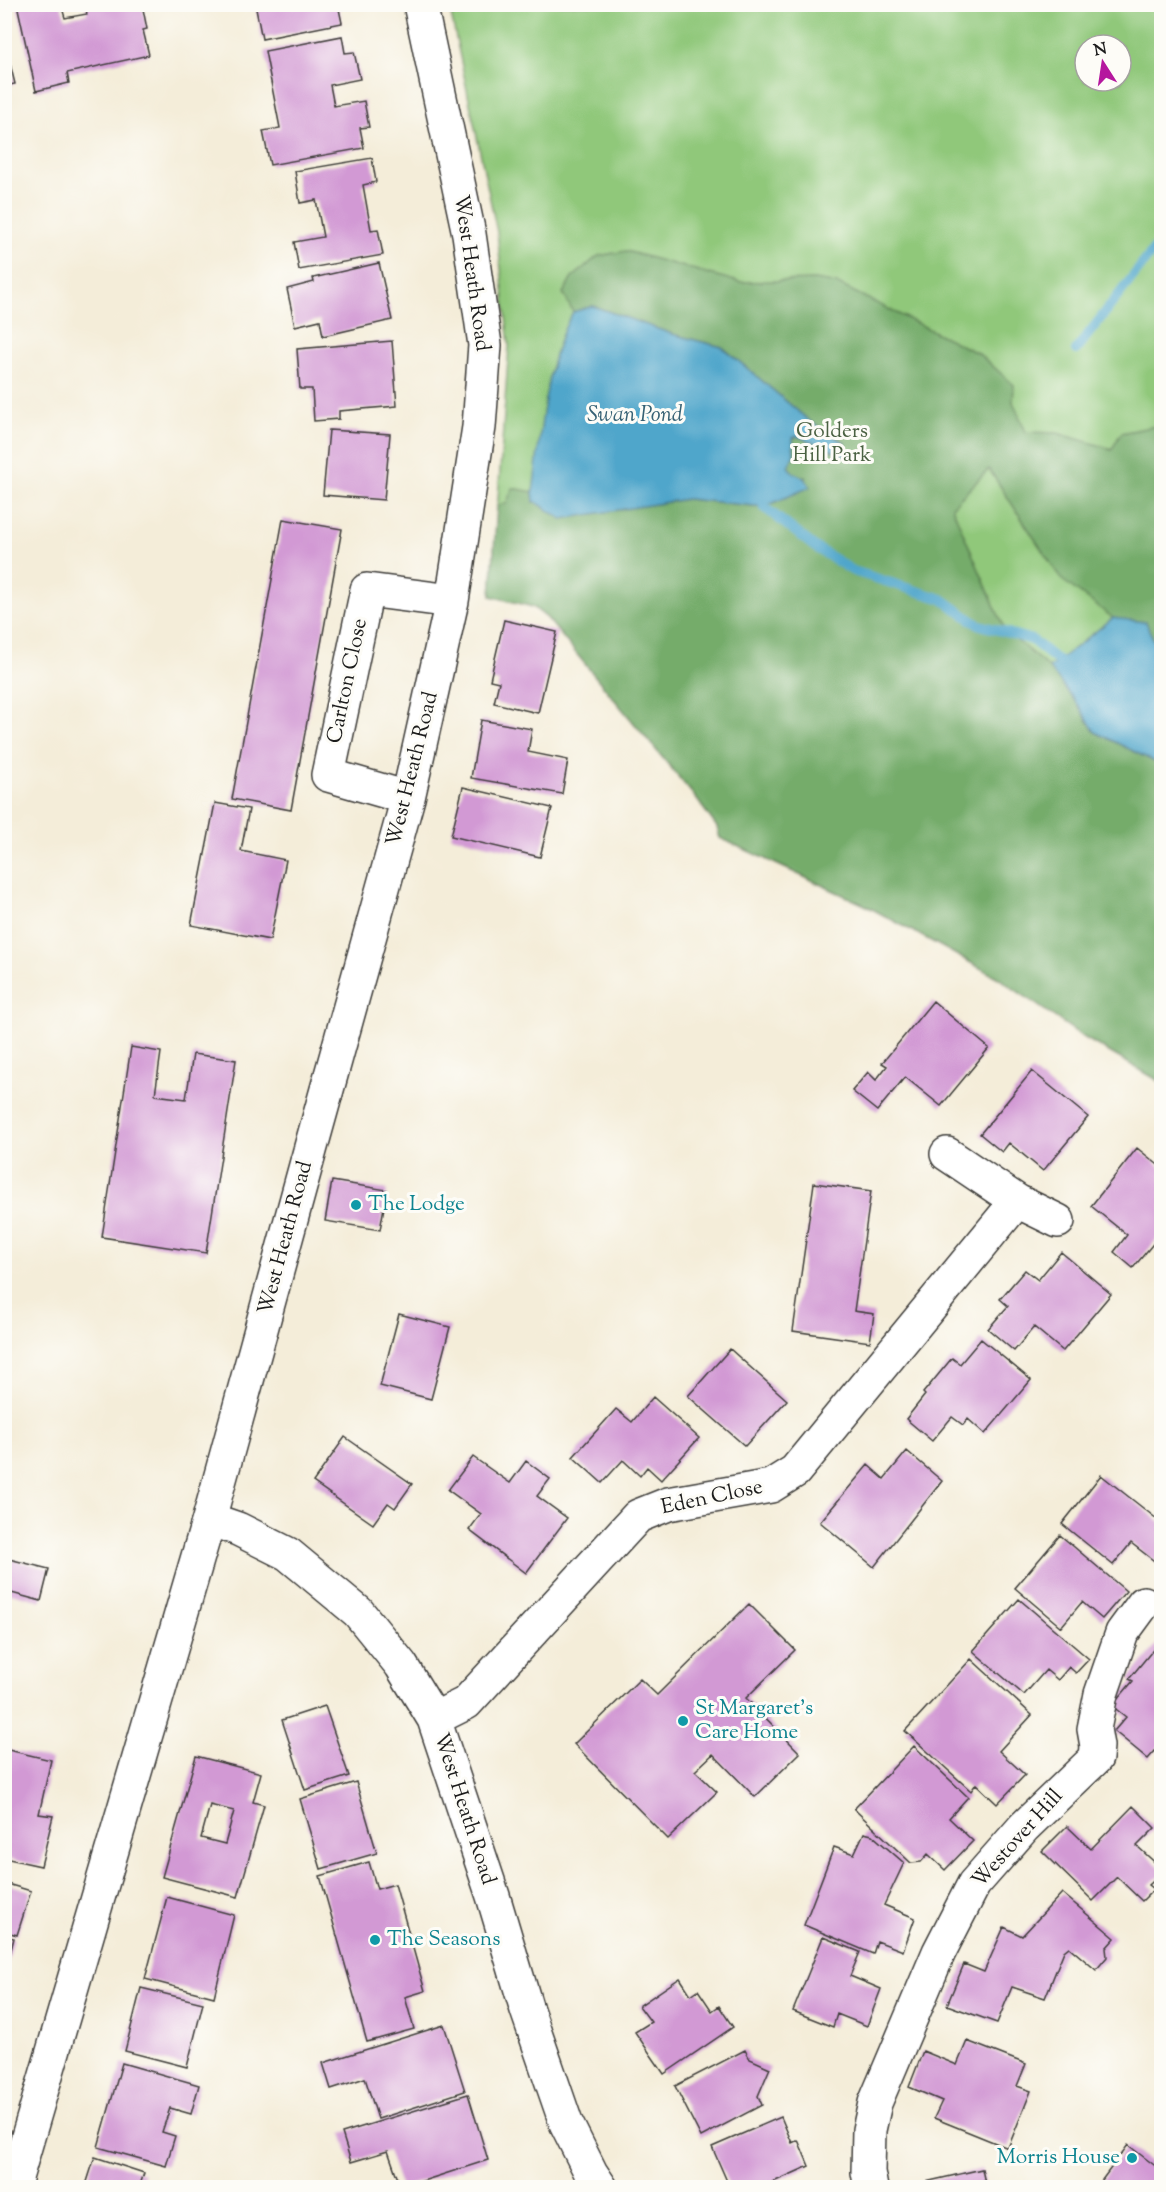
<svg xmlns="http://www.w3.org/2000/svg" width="1166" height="2192" font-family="'Sorts Mill Goudy',serif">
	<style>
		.green { fill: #90c87a; stroke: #56724b; stroke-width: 1.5; fill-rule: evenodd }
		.forest { fill: #74ac6a; stroke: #486443; stroke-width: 1.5; fill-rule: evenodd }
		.water { fill: #4fa6cb; stroke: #366174; stroke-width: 1.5 }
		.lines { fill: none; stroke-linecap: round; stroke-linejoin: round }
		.stream { stroke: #4fa6cb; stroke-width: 10 }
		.building { fill: #d299d4; fill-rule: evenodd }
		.minor-casing { stroke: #3c3b38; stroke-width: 36 }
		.minor { stroke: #fff; stroke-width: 33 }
		.culture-dot { fill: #0f9aa8; stroke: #fdfcf7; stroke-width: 2 }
		.labels { text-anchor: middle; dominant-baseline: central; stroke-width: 6; stroke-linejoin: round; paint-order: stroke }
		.street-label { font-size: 21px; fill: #1c1c1c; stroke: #fdfcf7 }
		.park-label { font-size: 21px; fill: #4a6142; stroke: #fdfcf7 }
		.culture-label { font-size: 21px; fill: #0d838f; stroke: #fdfcf7; text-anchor: start }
		.water-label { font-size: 22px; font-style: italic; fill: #366174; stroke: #fdfcf7 }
	</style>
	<rect width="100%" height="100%" fill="#fdfcf7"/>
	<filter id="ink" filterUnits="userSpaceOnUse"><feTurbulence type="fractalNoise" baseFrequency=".0167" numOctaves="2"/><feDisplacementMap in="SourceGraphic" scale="12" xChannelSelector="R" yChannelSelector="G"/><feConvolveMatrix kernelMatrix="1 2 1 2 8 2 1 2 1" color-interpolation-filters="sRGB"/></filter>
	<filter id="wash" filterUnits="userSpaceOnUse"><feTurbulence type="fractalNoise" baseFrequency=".008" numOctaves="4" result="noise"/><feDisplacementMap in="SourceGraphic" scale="24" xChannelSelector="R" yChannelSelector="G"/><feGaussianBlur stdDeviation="1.35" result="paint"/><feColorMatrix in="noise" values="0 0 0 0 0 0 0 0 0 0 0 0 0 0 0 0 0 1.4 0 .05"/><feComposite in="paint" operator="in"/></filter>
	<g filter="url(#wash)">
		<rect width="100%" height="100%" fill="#f4edd9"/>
		<path class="green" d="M 449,5 L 1161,5 L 1161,1082 L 1085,1038 L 997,977 L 865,905 L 720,838 L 717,827 L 696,798 L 547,618 L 533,607 L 491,596 L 509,345 L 497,232 ZM 1085,45 L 1121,45 L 1121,81 L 1085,81 Z"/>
		<path class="forest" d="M 626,251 L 739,282 L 815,280 L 838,284 L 979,354 L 1014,385 L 1013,402 L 1026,432 L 1057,433 L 1112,449 L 1121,433 L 1161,425 L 1161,658 L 1145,622 L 1079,706 L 1095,732 L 1161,765 L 1161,1082 L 1085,1038 L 997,977 L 865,905 L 720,838 L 717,827 L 696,798 L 547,618 L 533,607 L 491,596 L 497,505 L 506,504 L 513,488 L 533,492 L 534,502 L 636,506 L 687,499 L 764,507 L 806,478 L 791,472 L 788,466 L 794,455 L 793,438 L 797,436 L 846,456 L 845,442 L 812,423 L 722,347 L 672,334 L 593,306 L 573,312 L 563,293 L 572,278 L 598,256 ZM 989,469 L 1061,579 L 1113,618 L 1049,668 L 1005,630 L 952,507 Z"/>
		<path class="water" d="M 593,306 L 672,334 L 722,347 L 812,423 L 845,443 L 846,456 L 797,436 L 793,438 L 794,455 L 788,466 C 794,478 803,471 810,487 L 764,507 L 687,499 L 562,519 L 536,502 L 534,502 L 533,492 C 541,435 544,361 573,312 Z
			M 1113,618 L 1146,622 L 1161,658 L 1161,765 L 1095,732 L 1079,706 L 1049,668 Z"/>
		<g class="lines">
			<path class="stream" d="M 1076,350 L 1162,239
				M 764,507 L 815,547 L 853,571 L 942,599 L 977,624 L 1032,640 L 1058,661"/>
		</g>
		<g id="blocks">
			<path class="building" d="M 17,4 L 61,4 L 65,18 L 87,14 L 85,4 L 142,4 L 147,29 L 143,30 L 149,55 L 67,73 L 69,83 L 36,91 Z
				M 255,4 L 338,4 L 342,23 L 262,39 Z
				M 342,36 L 345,53 L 354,52 L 360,79 L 330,85 L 334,106 L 364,101 L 369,127 L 360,128 L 364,148 L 270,165 L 263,131 L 280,128 L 265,51 Z
				M 4,39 L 15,84 L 4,86 Z
				M 372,158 L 376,182 L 363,185 L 371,230 L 378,229 L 383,255 L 299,270 L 294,242 L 323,237 L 316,200 L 300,203 L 295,171 Z
				M 379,263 L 392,320 L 323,336 L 320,320 L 295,326 L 287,289 L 314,282 L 313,278 Z
				M 392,341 L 397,406 L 339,411 L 339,419 L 314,421 L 312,389 L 300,389 L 297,349 Z
				M 329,430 L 390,434 L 384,500 L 323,495 Z
				M 283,519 L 342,529 L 291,810 L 232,799 Z
				M 504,620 L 557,632 L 538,713 L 494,703 L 499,682 L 490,680 Z
				M 481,720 L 532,729 L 528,752 L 568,760 L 562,794 L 471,778 Z
				M 463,787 L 552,808 L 540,857 L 451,836 Z
				M 215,803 L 249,809 L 241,851 L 286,860 L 270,940 L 191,925 Z
				M 933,1001 L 989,1048 L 941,1106 L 905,1077 L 877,1111 L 852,1091 L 868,1072 L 876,1080 L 887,1066 L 882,1063 Z
				M 131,1047 L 161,1052 L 155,1095 L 186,1099 L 193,1054 L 236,1060 L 206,1253 L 102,1237 Z
				M 1032,1071 L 1088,1117 L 1043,1171 L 1009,1143 L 1002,1152 L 980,1134 Z
				M 1137,1148 L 1162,1168 L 1162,1233 L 1133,1268 L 1114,1252 L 1127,1235 L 1091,1206 Z
				M 332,1181 L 387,1190 L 380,1230 L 325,1221 Z
				M 814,1183 L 871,1191 L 854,1311 L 874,1314 L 870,1342 L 793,1331 Z
				M 1061,1252 L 1111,1294 L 1063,1351 L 1034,1327 L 1014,1351 L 988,1329 L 1008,1306 L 1000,1299 L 1025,1270 L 1038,1280 Z
				M 399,1314 L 450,1327 L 431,1399 L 380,1386 Z
				M 981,1339 L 1031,1380 L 985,1434 L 968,1419 L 963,1425 L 952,1417 L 932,1441 L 906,1419 L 925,1395 L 923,1393 L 952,1358 L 960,1364 Z
				M 730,1349 L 787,1400 L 745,1446 L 688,1396 Z
				M 653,1397 L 699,1438 L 661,1480 L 647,1467 L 640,1476 L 623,1460 L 602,1483 L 573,1457 L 616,1409 L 632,1422 Z
				M 345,1437 L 412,1484 L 395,1508 L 388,1503 L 373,1524 L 313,1482 Z
				M 907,1451 L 942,1481 L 874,1567 L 820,1522 L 868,1465 L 884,1479 Z
				M 473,1457 L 510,1483 L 526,1461 L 550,1479 L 537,1496 L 567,1518 L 526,1573 L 469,1530 L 481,1514 L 448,1490 Z
				M 1101,1475 L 1162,1523 L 1162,1567 L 1131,1543 L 1113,1565 L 1062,1524 Z
				M 1060,1535 L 1126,1591 L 1102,1619 L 1082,1602 L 1061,1627 L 1015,1588 Z
				M 5,1558 L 49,1569 L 41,1601 L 4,1591 Z
				M 1019,1599 L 1089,1659 L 1076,1673 L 1069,1667 L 1058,1680 L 1046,1670 L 1024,1695 L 973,1651 Z
				M 749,1604 L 795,1650 L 746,1698 L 800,1753 L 755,1797 L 713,1754 L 695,1771 L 717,1792 L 668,1839 L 574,1744 L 640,1679 L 657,1695 Z
				M 1157,1645 L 1162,1648 L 1162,1743 L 1148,1759 L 1114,1731 L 1126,1717 L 1112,1706 L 1133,1681 L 1129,1679 Z
				M 971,1659 L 1032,1715 L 999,1751 L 1025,1775 L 997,1804 L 976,1784 L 971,1791 L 905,1731 Z
				M 325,1706 L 349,1776 L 305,1790 L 282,1720 Z
				M 914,1746 L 968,1797 L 949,1818 L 973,1841 L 945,1870 L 928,1854 L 921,1862 L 911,1863 L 854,1809 Z
				M 4,1749 L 51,1760 L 39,1814 L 53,1816 L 41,1866 L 4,1858 Z
				M 196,1756 L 261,1773 L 253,1802 L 264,1805 L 238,1897 L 162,1877 ZM 210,1805 L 234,1811 L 225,1844 L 201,1838 Z
				M 356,1782 L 377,1853 L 321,1869 L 300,1799 Z
				M 1133,1806 L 1155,1828 L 1137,1846 L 1162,1869 L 1162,1873 L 1149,1885 L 1154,1889 L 1142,1901 L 1117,1877 L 1093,1901 L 1042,1851 L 1067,1826 L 1091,1849 Z
				M 864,1833 L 872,1835 L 904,1863 L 884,1905 L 915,1918 L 903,1951 L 877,1941 L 873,1954 L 804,1925 L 834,1847 L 854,1854 Z
				M 369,1862 L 377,1889 L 395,1884 L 425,1991 L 405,1997 L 414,2029 L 367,2042 L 320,1876 Z
				M 4,1883 L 31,1891 L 17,1935 L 4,1931 Z
				M 1062,1893 L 1115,1938 L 1106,1948 L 1107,1957 L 1096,1970 L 1069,1947 L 1064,1951 L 1045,1998 L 1012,1987 L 997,2023 L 947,2005 L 964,1964 L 984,1972 L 1004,1927 L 1022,1936 Z
				M 167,1897 L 234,1915 L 214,1997 L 145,1979 Z
				M 4,1936 L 14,1938 L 5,1974 L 4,1974 Z
				M 823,1937 L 860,1952 L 850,1976 L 881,1989 L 867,2026 L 837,2014 L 833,2027 L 793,2011 Z
				M 680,1978 L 691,1995 L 698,1990 L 712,2011 L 719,2006 L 733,2027 L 664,2074 L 635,2032 L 651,2022 L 639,2006 Z
				M 141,1988 L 203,2003 L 187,2067 L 125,2051 Z
				M 444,2025 L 465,2091 L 378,2119 L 365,2078 L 331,2089 L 323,2063 Z
				M 967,2041 L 1026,2064 L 1017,2086 L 1031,2091 L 1008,2148 L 934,2118 L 942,2101 L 909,2087 L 923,2051 L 957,2065 Z
				M 745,2050 L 750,2059 L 770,2068 L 758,2096 L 762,2105 L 701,2137 L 675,2086 Z
				M 122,2063 L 199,2085 L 191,2114 L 170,2108 L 162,2132 L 175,2136 L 166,2166 L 98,2147 Z
				M 468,2094 L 488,2160 L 401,2188 L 388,2151 L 351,2162 L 342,2133 Z
				M 781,2117 L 792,2143 L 798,2140 L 809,2166 L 760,2188 L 730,2188 L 712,2147 Z
				M 1128,2145 L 1162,2171 L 1162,2188 L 1096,2188 Z
				M 95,2157 L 144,2173 L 139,2188 L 85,2188 Z
				M 982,2169 L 986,2188 L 903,2188 L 903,2187 Z"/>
		</g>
	</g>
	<g filter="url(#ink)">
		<use href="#blocks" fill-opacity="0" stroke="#3c3b38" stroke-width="1.5"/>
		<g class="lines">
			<g class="minor-casing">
				<path id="minor" d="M 408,798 L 328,775 L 367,590 L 452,601
					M 947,1154 L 1017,1201 L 1058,1221
					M 209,1519 L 238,1529 L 288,1554 L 358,1612 L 401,1665 L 434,1719 L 493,1896 L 527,2010 L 566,2123 L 591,2173 L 601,2188
					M 434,1719 L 466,1703 L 638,1516 L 668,1504 L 771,1486 L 795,1471 L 1017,1201
					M 13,2188 L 209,1519 L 311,1147 L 408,798 L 452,601 L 479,427 L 485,345 L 469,234 L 420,4
					M 871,2188 L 868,2172 L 869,2130 L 875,2103 L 939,1952 L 974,1884 L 1024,1827 L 1096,1758 L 1097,1746 L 1094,1729 L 1101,1694 L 1122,1633 L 1144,1603"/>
			</g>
			<use href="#minor" class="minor"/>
		</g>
	</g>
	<g class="culture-dot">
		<circle cx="356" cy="1205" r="6"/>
		<circle cx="683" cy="1721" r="6"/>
		<circle cx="375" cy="1940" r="6"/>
		<circle cx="1132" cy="2158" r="6"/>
	</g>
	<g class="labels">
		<g class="street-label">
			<text transform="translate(471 273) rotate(82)">West Heath Road</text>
			<text transform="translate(348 681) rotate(-78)">Carlton Close</text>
			<text transform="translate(413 769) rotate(-76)">West Heath Road</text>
			<text transform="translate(286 1238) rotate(-75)">West Heath Road</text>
			<text transform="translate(712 1498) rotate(-12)">Eden Close</text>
			<text transform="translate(464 1809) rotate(72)">West Heath Road</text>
			<text transform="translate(1018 1839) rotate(-48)">Westover Hill</text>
		</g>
		<g class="park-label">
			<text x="832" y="432">Golders<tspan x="832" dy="24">Hill Park</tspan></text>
		</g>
		<g class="culture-label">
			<text x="368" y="1205">The Lodge</text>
			<text x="695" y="1709">St Margaret's<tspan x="695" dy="24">Care Home</tspan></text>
			<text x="387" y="1940">The Seasons</text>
			<text x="1120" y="2158" text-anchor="end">Morris House</text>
		</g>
		<g class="water-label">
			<text x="635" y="416">Swan Pond</text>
		</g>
	</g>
	<rect width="1166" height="2192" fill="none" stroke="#fdfcf7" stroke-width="24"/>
	<g transform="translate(1103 63) rotate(348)"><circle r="28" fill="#fdfcf7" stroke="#a3a29f" stroke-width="1.5"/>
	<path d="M0-4.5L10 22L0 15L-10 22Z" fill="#b5179e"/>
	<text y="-9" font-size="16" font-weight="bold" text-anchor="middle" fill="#1c1c1c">N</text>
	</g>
</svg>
